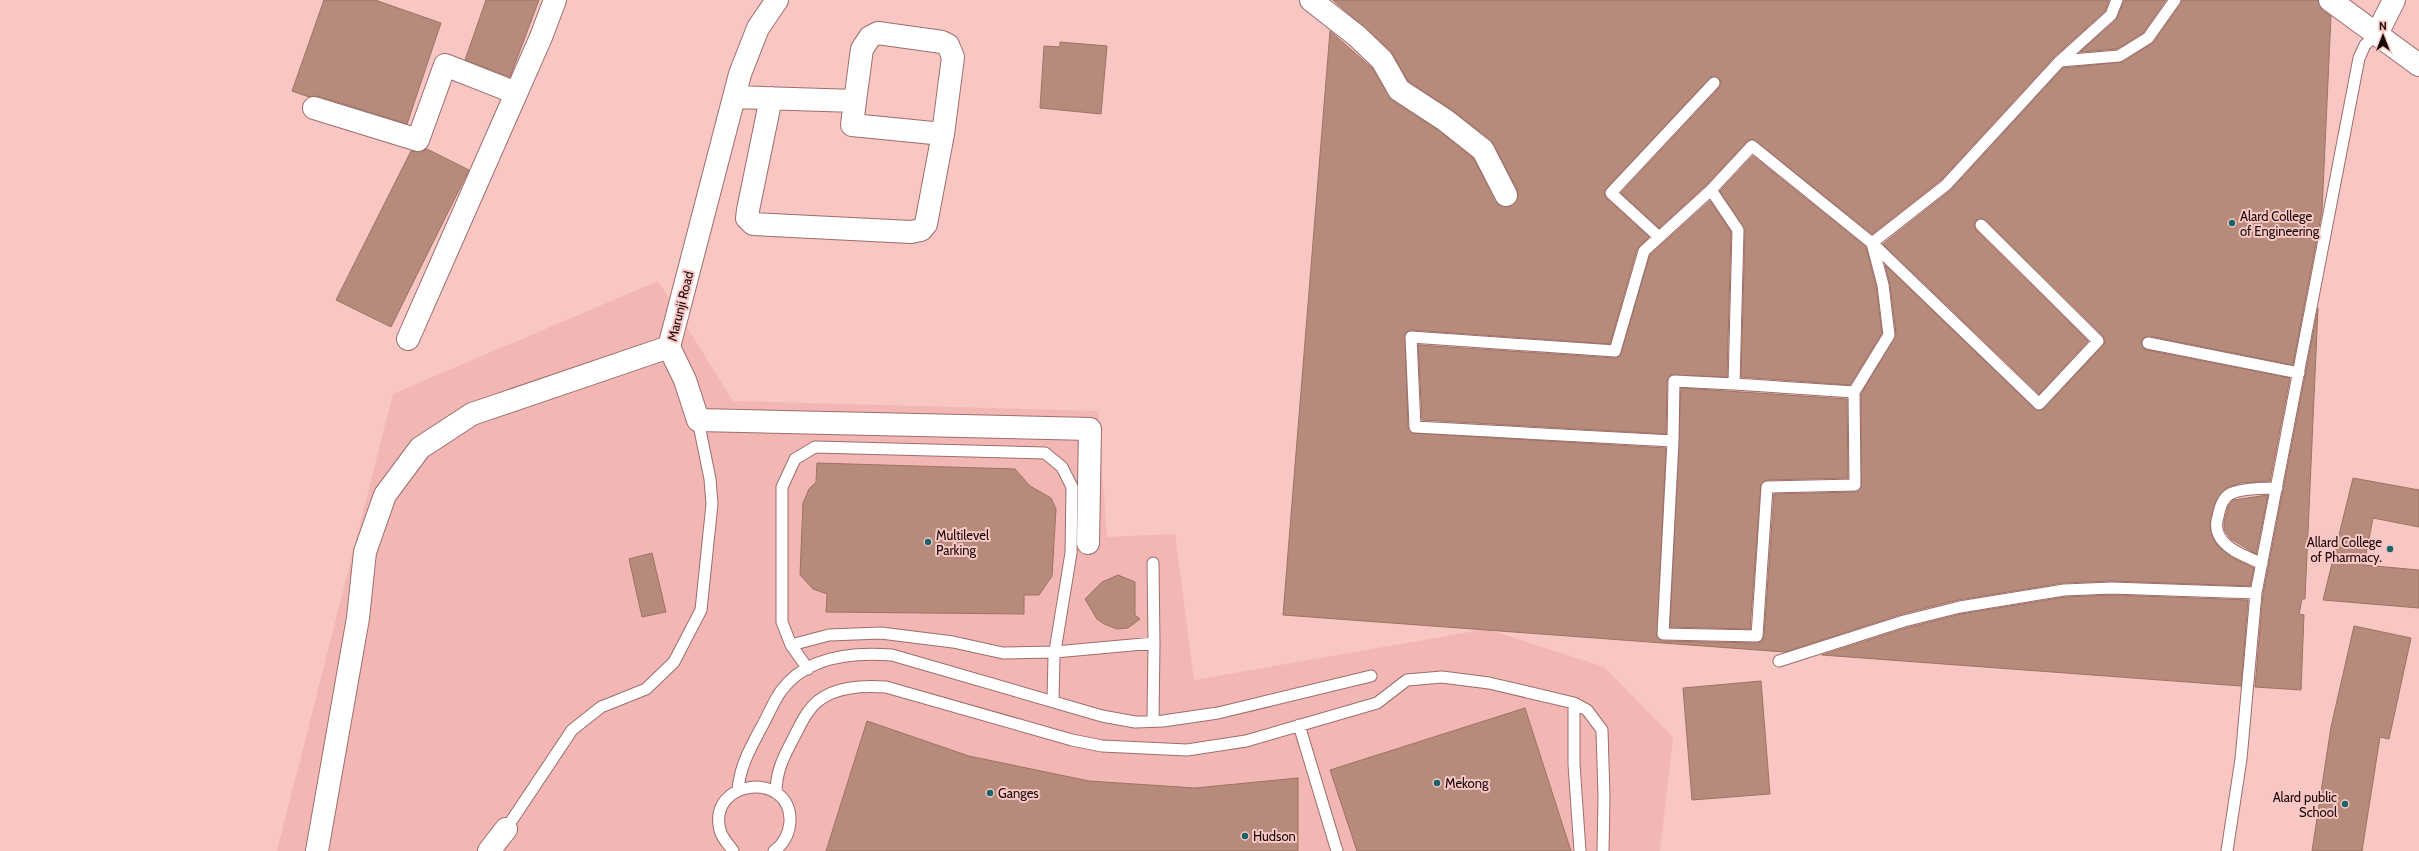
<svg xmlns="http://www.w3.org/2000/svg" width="2419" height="851" font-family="Cabin,sans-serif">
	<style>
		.built { fill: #f2b7b4 }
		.building { fill: #b78b7b; stroke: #9d7363 }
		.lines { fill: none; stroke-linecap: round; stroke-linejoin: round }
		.lane-casing { stroke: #9b6e6c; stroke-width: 13 }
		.street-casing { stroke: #9b6e6c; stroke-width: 24 }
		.secondary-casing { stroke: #9b6e6c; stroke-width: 24 }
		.lane { stroke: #fff; stroke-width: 11 }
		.street { stroke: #fff; stroke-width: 22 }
		.secondary { stroke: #fff; stroke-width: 22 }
		.poi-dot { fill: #17656a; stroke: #f8c6c3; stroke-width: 1.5 }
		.labels { text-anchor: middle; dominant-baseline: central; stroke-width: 4; stroke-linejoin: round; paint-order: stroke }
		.poi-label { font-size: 13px; fill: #180808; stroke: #f8c6c3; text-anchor: start }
		.street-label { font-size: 13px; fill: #180808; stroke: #f8c6c3 }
	</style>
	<rect width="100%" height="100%" fill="#f8c6c3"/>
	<path class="built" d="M 658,281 L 733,401 L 1098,411 L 1107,537 L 1175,534 L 1194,680 L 1487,629 L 1604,667 L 1673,737 L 1660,851 L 277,851 L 393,394 Z"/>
	<path class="building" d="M 324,0 L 375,0 L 441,23 L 407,124 L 318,96 L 309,97 L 292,91 Z
		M 486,0 L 539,0 L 510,77 L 465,60 Z
		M 1333,0 L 2109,0 L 2105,11 L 2055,56 L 1941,180 L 1872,234 L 1753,139 L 1747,141 L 1706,185 L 1659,228 L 1621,193 L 1719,88 L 1721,81 L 1712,76 L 1604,191 L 1606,198 L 1649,237 L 1637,249 L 1610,344 L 1411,330 L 1405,334 L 1408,427 L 1412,433 L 1666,448 L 1657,637 L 1663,641 L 1757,643 L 1761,642 L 1764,636 L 1774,494 L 1855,492 L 1861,488 L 1861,394 L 1896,335 L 1890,284 L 1885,265 L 2037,411 L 2044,409 L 2105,343 L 2103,336 L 1986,220 L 1982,218 L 1976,220 L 1974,224 L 1976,230 L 2088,341 L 2039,394 L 1883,244 L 1951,190 L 2063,68 L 2123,62 L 2154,42 L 2182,0 L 2318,0 L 2322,10 L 2331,16 L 2322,211 L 2293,365 L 2149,336 L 2143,338 L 2141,342 L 2143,348 L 2147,350 L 2290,378 L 2270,481 L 2241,483 L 2226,488 L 2217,499 L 2210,519 L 2211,534 L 2217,545 L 2231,557 L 2254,568 L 2250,586 L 2112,581 L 2063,583 L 1958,600 L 1902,614 L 1785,652 L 1283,615 L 1330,31 L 1372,68 L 1392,100 L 1438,130 L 1473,158 L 1499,205 L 1511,206 L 1518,196 L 1517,189 L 1491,140 L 1452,110 L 1408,81 L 1391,51 Z
		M 2124,0 L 2166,0 L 2143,33 L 2117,49 L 2080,52 L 2116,20 Z
		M 1060,42 L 1107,46 L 1101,114 L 1040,108 L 1044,46 L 1060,47 Z
		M 427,149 L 469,170 L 391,327 L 336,300 L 411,151 L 420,152 Z
		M 1753,156 L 1866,247 L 1876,286 L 1882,333 L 1850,385 L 1741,377 L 1745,230 L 1720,191 Z
		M 1710,201 L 1731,232 L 1727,377 L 1670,375 L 1667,381 L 1666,434 L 1422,420 L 1418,345 L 1615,358 L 1620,356 L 1650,255 Z
		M 2318,308 L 2305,599 L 2302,599 L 2299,614 L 2304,615 L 2301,690 L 2255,687 L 2263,594 Z
		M 1681,388 L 1847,399 L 1848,478 L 1767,480 L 1761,484 L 1750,629 L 1670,627 Z
		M 817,463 L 1015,469 L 1030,486 L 1051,498 L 1056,509 L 1052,576 L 1039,595 L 1024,595 L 1024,614 L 826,612 L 827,594 L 813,589 L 800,575 L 803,503 L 809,489 L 816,482 Z
		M 2353,478 L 2419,490 L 2419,527 L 2373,518 L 2364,565 L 2419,570 L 2419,608 L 2323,600 Z
		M 2268,495 L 2256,554 L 2231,539 L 2224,530 L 2224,522 L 2228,507 L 2233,500 Z
		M 652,553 L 666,612 L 642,617 L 629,559 Z
		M 1118,575 L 1135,582 L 1135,615 L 1140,619 L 1128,628 L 1117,629 L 1104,624 L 1097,619 L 1085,599 L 1102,582 Z
		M 2112,595 L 2248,600 L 2241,686 L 1822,655 L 1906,628 L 1961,614 L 2065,597 Z
		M 2354,626 L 2411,638 L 2389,739 L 2380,737 L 2362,851 L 2312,851 L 2331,727 Z
		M 1761,681 L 1770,794 L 1692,800 L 1683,688 Z
		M 1525,708 L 1571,851 L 1357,851 L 1330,770 Z
		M 867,721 L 969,756 L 1089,781 L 1195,788 L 1298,778 L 1298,851 L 826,851 Z"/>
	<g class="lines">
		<g class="lane-casing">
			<path id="lane" d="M 2060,61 L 2119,56 L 2148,38 L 2175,0
				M 1711,190 L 1738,230 L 1734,384 L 1854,392
				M 1659,237 L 1611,193 L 1714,83
				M 1872,243 L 1883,285 L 1889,335 L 1854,392 L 1855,485 L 1767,487 L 1757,636 L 1663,634 L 1673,441 L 1415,427 L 1411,337 L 1615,351 L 1644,251 L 1711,190 L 1752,146 L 1872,243 L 2039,404 L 2098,341 L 1981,225
				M 1872,243 L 1946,185 L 2060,61 L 2111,15 L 2117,0
				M 2148,343 L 2299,373
				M 1673,441 L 1674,381 L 1734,384
				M 2262,564 C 2249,557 2231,552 2222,540 C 2217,534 2215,525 2218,517 C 2219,511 2221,503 2226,497 C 2234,488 2265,488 2277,488
				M 791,645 L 829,635 L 881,633 L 953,642 L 1003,653 L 1055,652 L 1154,643 L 1153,563
				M 1779,661 L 1904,621 L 1960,607 L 2064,590 L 2112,588 L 2256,593
				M 808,669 L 791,645 L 782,622 L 782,487 L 795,459 L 815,447 L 1045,453 L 1062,467 L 1072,487 L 1071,553 L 1054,657 L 1053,700
				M 1153,721 L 1154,643
				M 1299,725 L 1337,851
				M 738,790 C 740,766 750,749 761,728 C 768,716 773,702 781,691 C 806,656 854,652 892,655 L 1102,716 L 1135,722 L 1163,721 L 1218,713 L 1371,676
				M 776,793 C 776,772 783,758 793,739 C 798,730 802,720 808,712 C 824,687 860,685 886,687 L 1072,740 L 1102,746 L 1187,750 L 1246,741 L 1377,703 L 1407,680 L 1442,677 L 1489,683 L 1574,703
				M 506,829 L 572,730 L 601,707 L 646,689 L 674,662 L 701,610 L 712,504 L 710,479 L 698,420
				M 733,851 C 729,844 722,839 720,830 C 707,779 792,770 790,822 C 789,834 784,844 774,851
				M 1580,851 L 1574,764 L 1574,703 L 1587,710 L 1602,730 L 1604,797 L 1603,851
				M 2227,851 L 2241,759 L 2256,593 L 2359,58 L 2365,45 L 2377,34"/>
		</g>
		<g class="street-casing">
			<path id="street" d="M 777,0 L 758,28 L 740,74 L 669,347 L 685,380 L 698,420 L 1090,429 L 1088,543
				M 1311,0 L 1357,36 L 1382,60 L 1399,90 L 1445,120 L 1483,150 L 1506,195
				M 2377,34 L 2394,0
				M 734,97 L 855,101 L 852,125 L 943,134 L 926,224 L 921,230 L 911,232 L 753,224 L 747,218 L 748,210 L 771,98
				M 855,101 L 862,49 L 870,37 L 878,33 L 942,42 L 948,45 L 953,57 L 943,134
				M 314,108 L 418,140 L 445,65 L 516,93
				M 408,339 L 541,37 L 555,0
				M 317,851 L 358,618 L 365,552 L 385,495 L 420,448 L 472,414 L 669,347
				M 489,851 L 506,829"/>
		</g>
		<g class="secondary-casing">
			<path id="secondary" d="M 2330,0 L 2419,65"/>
		</g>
		<use href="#lane" class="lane"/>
		<use href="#street" class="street"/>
		<use href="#secondary" class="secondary"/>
	</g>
	<g class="poi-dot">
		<circle cx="2232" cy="223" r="4"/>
		<circle cx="928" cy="542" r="4"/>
		<circle cx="2390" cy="549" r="4"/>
		<circle cx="1437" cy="783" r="4"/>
		<circle cx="990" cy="793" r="4"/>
		<circle cx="2345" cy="804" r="4"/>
		<circle cx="1245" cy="836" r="4"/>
	</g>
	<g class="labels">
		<g class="poi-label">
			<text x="2240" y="216">Alard College<tspan x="2240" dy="15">of Engineering</tspan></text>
			<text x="936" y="535">Multilevel<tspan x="936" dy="15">Parking</tspan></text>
			<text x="2382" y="542" text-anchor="end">Allard College<tspan x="2382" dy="15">of Pharmacy.</tspan></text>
			<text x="1445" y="783">Mekong</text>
			<text x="998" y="793">Ganges</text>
			<text x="2337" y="797" text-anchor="end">Alard public<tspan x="2337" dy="15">School</tspan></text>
			<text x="1253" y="836">Hudson</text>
		</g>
		<g class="street-label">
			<text transform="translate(680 306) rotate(-76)">Marunji Road</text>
		</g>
	</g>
	<g transform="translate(2383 36)" stroke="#f8c6c3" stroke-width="3" paint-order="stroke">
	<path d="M0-3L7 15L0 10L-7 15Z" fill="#180808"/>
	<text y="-6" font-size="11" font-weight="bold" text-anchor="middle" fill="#180808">N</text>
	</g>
</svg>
